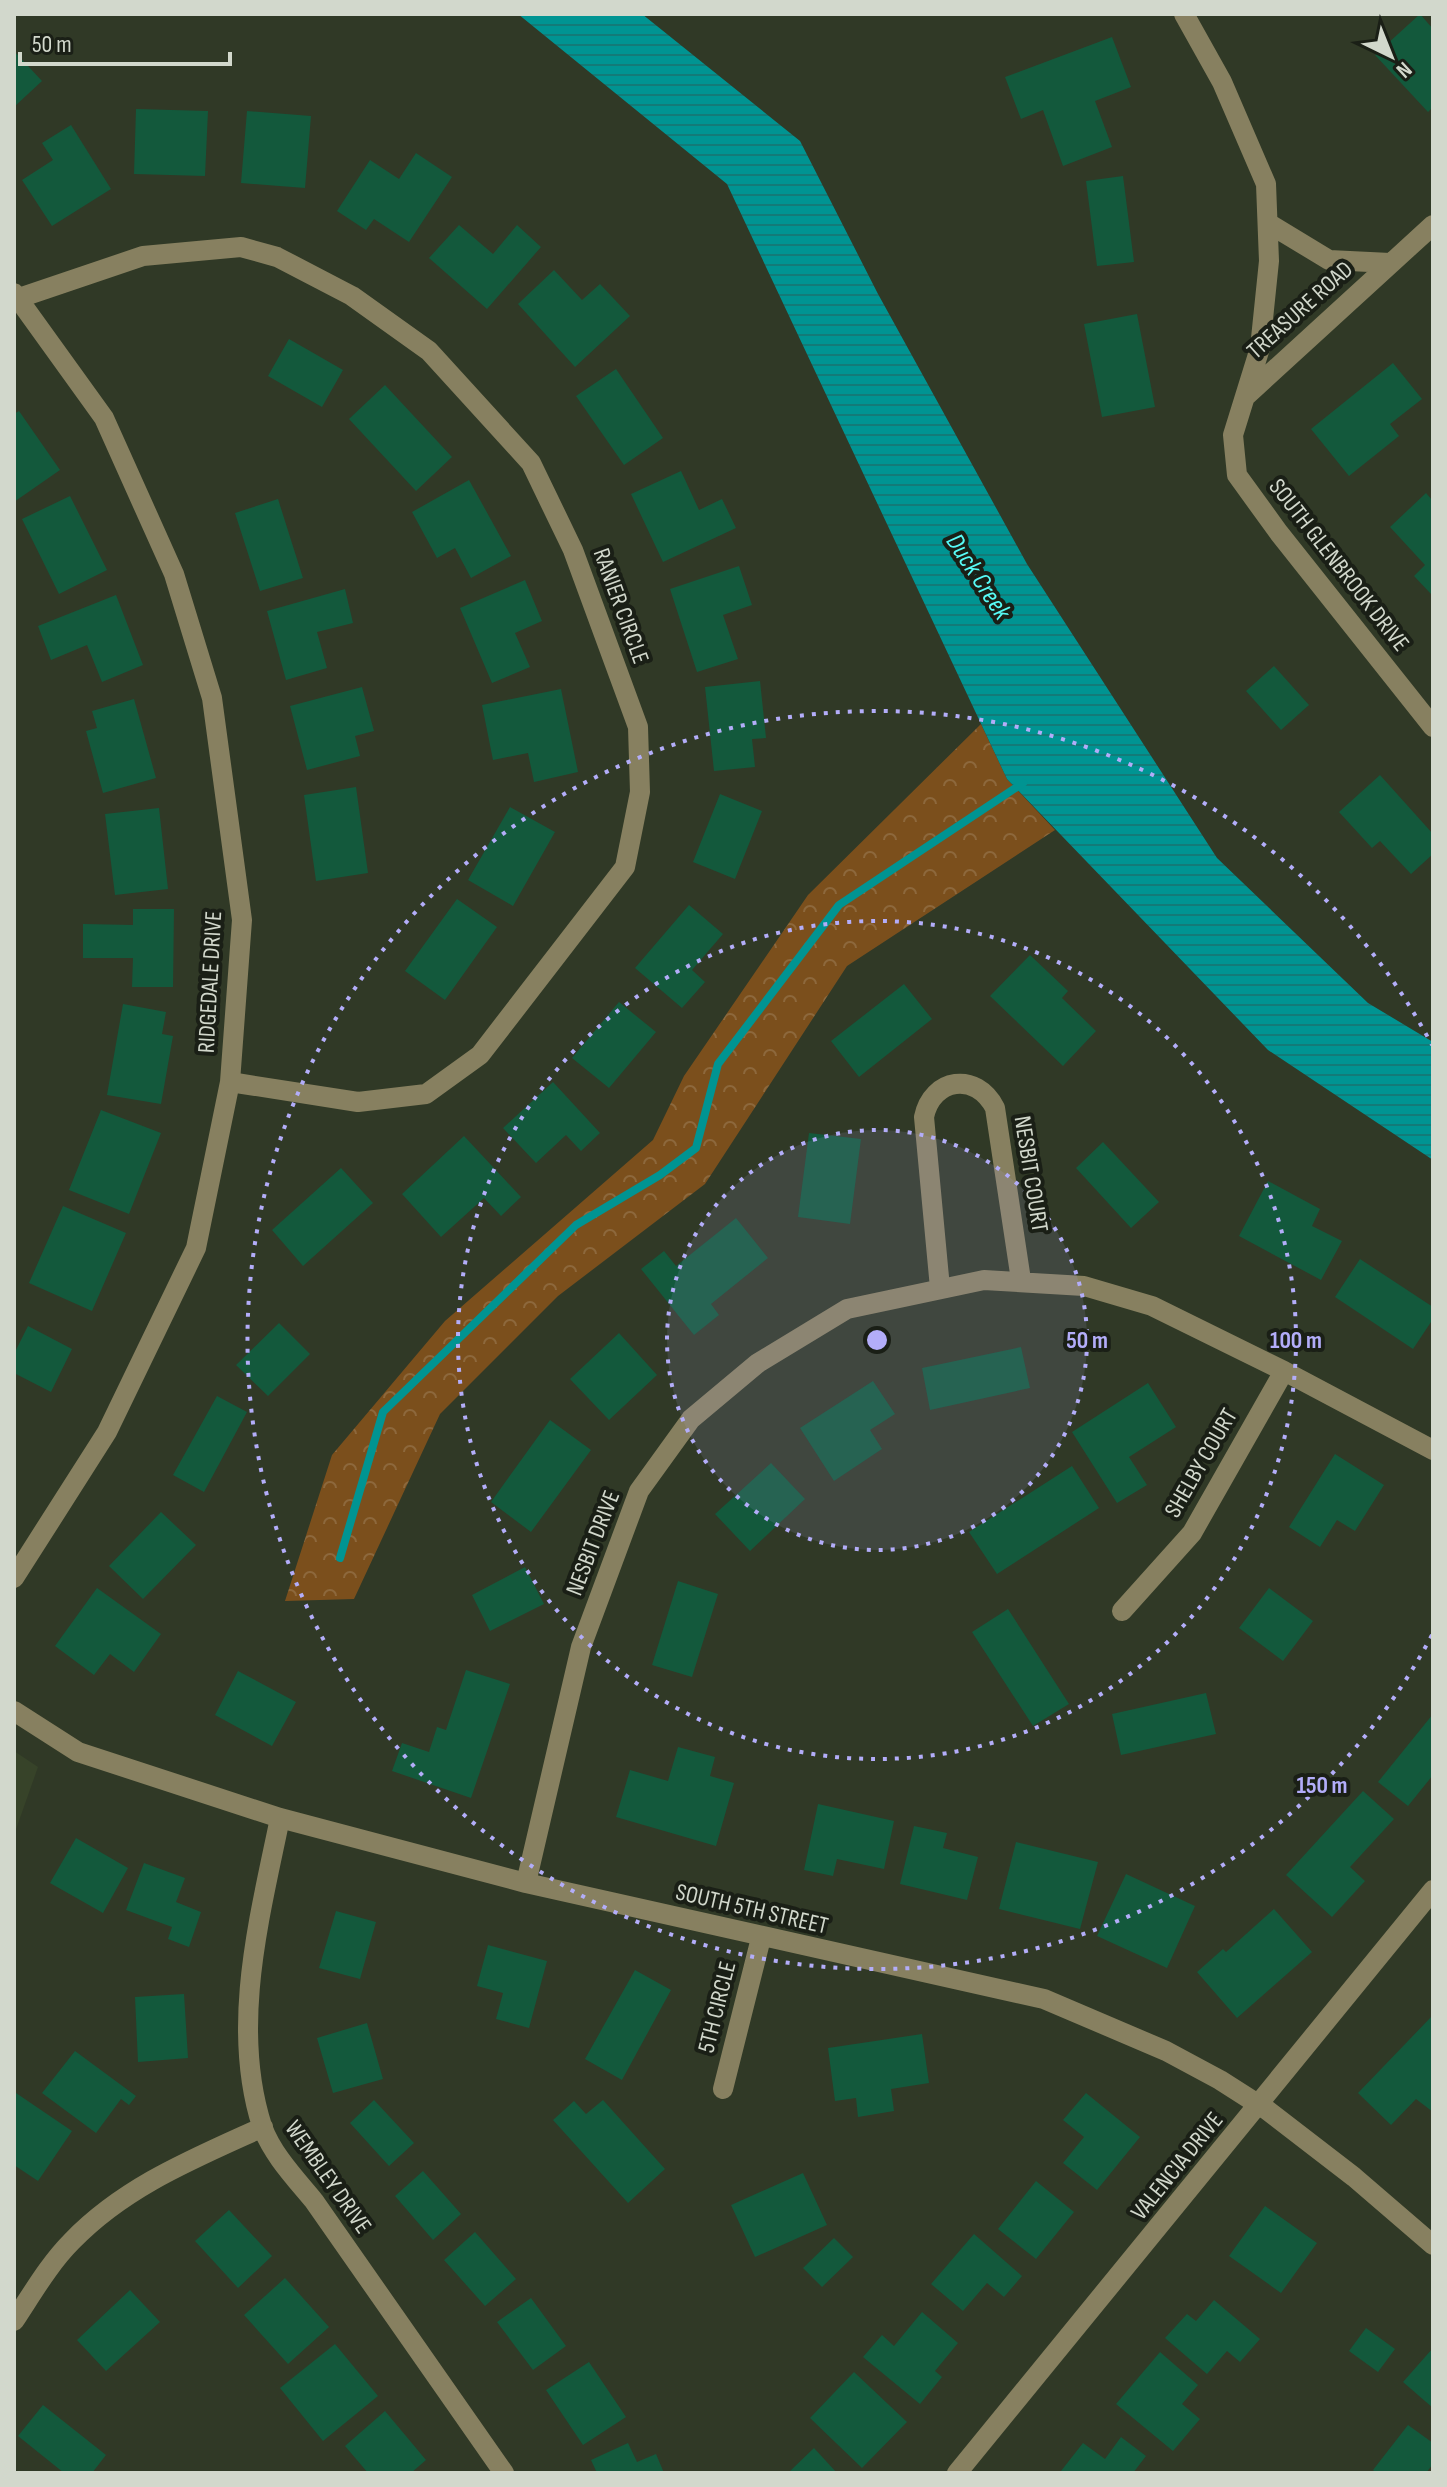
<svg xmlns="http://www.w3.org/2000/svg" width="1447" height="2487" font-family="'Sofia Sans Condensed',sans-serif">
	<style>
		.built { fill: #374329 }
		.forest { fill: url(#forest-crowns) }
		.water { fill: url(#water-rules) }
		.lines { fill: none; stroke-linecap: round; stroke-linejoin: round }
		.stream { stroke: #009492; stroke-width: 8 }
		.building { fill: #13593c }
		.minor { stroke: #878060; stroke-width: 20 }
		.ring { fill: none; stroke: #b3adf9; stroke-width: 4; stroke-dasharray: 4 8 }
		.labels { text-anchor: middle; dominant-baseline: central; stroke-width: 8; stroke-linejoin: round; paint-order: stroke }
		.street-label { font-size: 24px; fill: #d2d8cc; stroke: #1a1f16 }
		.water-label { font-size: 26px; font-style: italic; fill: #57fbf7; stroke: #1a1f16 }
		.centre { fill: #b3adf9; stroke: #1a1f16; stroke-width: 4 }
		.ring-label { font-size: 24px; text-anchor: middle; font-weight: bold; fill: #b3adf9; stroke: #1a1f16; stroke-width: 8; stroke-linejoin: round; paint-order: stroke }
	</style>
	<defs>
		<pattern id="forest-crowns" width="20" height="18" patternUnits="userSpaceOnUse" patternTransform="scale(2)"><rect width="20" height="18" fill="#7b4f1c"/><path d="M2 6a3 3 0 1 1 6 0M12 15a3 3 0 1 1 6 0" fill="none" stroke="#8d683c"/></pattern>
		<pattern id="water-rules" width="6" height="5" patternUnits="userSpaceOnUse" patternTransform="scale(2)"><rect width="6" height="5" fill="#009492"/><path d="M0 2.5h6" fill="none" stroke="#137b78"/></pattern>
	</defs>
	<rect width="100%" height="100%" fill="#303926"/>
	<path class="built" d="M 14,1751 L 38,1767 L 14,1835 Z"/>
	<path class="forest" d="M 981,724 L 1007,779 L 1055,830 L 847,966 L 705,1184 L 558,1296 L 440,1414 L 354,1599 L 285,1601 L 332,1455 L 445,1321 L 653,1140 L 684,1076 L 808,895 Z"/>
	<path class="water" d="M 518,14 L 642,14 L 800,141 L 878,294 L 1027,564 L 1217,858 L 1368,1003 L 1433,1042 L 1433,1160 L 1268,1050 L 1007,779 L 727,184 Z"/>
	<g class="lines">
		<path class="stream" d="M 340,1558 L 383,1412 L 576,1225 L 660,1175 L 696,1148 L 718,1064 L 839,905 L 1023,783"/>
	</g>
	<path class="building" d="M 1420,14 L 1433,29 L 1433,107 L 1428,112 L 1375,55 Z
		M 1112,37 L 1131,87 L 1095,101 L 1112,147 L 1063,166 L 1043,110 L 1021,119 L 1005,77 Z
		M 14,51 L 42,81 L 14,107 Z
		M 136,109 L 208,111 L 205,176 L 134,174 Z
		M 247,111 L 311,116 L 305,188 L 241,183 Z
		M 71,125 L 111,189 L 52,226 L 22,180 L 53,160 L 42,143 Z
		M 416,153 L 452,177 L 409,242 L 374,219 L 366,230 L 337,211 L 370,160 L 399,179 Z
		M 1123,176 L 1134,262 L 1097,266 L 1086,181 Z
		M 459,225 L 493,254 L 517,225 L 541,247 L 487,309 L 429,258 Z
		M 554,270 L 582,300 L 600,284 L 630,316 L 575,367 L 518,304 Z
		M 1137,314 L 1155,407 L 1102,417 L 1084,324 Z
		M 289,339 L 343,370 L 322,407 L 268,376 Z
		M 1393,363 L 1422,399 L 1390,424 L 1399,436 L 1349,476 L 1311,429 Z
		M 616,369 L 663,438 L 624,465 L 576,396 Z
		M 385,385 L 452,457 L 416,491 L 349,419 Z
		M 19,411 L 60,470 L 14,502 L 14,414 Z
		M 681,471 L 699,510 L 722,499 L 736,528 L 663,562 L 631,494 Z
		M 469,480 L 511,556 L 471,578 L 455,548 L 437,558 L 412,512 Z
		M 1426,493 L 1433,501 L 1431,594 L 1414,576 L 1425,565 L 1390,527 Z
		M 70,496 L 107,570 L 59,594 L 22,519 Z
		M 278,499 L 303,578 L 260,591 L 235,513 Z
		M 739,566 L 752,605 L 723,615 L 738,659 L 697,672 L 670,589 Z
		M 525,580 L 542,621 L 515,633 L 530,667 L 492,683 L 460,608 Z
		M 345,589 L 353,623 L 317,632 L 327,668 L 286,680 L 267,611 Z
		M 116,595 L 143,665 L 102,682 L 87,645 L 51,660 L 38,626 Z
		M 1274,666 L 1309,705 L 1281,730 L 1246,691 Z
		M 760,681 L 766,738 L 752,739 L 755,767 L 714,771 L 705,687 Z
		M 362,687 L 374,731 L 355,736 L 360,756 L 307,770 L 290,706 Z
		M 561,689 L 578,772 L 534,782 L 528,753 L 493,760 L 482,705 Z
		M 134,699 L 156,778 L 103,793 L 86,731 L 97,728 L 92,711 Z
		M 1380,775 L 1433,834 L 1433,854 L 1411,874 L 1380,841 L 1372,848 L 1339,812 Z
		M 356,787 L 368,873 L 316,881 L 304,795 Z
		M 720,794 L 762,811 L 735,879 L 693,862 Z
		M 510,807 L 555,832 L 513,906 L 468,880 Z
		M 159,808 L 168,889 L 115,895 L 105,814 Z
		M 457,899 L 497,927 L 445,1000 L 405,971 Z
		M 689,905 L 723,934 L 692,970 L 705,982 L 682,1008 L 635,968 Z
		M 133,909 L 174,909 L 173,987 L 132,987 L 133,958 L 83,958 L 83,924 L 133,925 Z
		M 1030,955 L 1068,991 L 1062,998 L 1096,1031 L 1063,1066 L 990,996 Z
		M 904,984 L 932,1019 L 859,1077 L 831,1041 Z
		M 619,1002 L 656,1032 L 609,1088 L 572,1058 Z
		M 123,1004 L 166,1012 L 162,1034 L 173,1036 L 161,1104 L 107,1095 Z
		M 553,1082 L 600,1133 L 581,1151 L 566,1135 L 536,1163 L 503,1128 Z
		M 101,1110 L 161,1133 L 129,1214 L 69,1190 Z
		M 809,1133 L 861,1139 L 850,1224 L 798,1217 Z
		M 464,1136 L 521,1197 L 501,1216 L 484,1198 L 441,1237 L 402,1194 Z
		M 1103,1142 L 1159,1202 L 1131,1228 L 1076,1168 Z
		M 341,1168 L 373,1203 L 303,1266 L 272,1230 Z
		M 1268,1181 L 1320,1209 L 1312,1226 L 1342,1241 L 1321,1280 L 1239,1236 Z
		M 63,1206 L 126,1233 L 92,1311 L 29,1283 Z
		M 736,1218 L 768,1258 L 711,1304 L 719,1315 L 694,1335 L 641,1269 L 664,1251 L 676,1266 Z
		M 1360,1259 L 1433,1307 L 1433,1319 L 1413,1349 L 1335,1297 Z
		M 279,1323 L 310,1354 L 268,1396 L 236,1365 Z
		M 28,1326 L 72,1349 L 51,1392 L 14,1373 L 14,1354 Z
		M 619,1333 L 657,1375 L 609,1420 L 570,1379 Z
		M 1021,1347 L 1030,1388 L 930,1410 L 922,1368 Z
		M 873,1381 L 895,1414 L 870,1430 L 882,1449 L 834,1481 L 800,1428 Z
		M 1148,1383 L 1176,1427 L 1129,1457 L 1147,1485 L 1117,1503 L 1072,1432 Z
		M 217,1396 L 247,1412 L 204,1492 L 173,1475 Z
		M 550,1420 L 591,1450 L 531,1532 L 491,1502 Z
		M 1335,1454 L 1384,1485 L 1355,1531 L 1337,1520 L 1320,1547 L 1289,1527 Z
		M 771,1463 L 805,1499 L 750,1551 L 715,1514 Z
		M 1072,1466 L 1099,1508 L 997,1574 L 969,1532 Z
		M 161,1512 L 196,1545 L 143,1599 L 109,1566 Z
		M 525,1567 L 544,1604 L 490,1631 L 472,1595 Z
		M 678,1581 L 718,1594 L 692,1677 L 652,1665 Z
		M 97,1588 L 161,1634 L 134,1672 L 110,1654 L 94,1675 L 55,1646 Z
		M 1269,1588 L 1313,1621 L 1283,1661 L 1239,1628 Z
		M 1008,1609 L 1069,1704 L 1033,1726 L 972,1632 Z
		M 466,1670 L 510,1684 L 471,1798 L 392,1771 L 402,1743 L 429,1752 L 437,1727 L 446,1730 Z
		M 238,1671 L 296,1702 L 272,1746 L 215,1715 Z
		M 1206,1693 L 1216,1734 L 1121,1755 L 1112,1714 Z
		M 1433,1714 L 1433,1775 L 1408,1806 L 1378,1782 Z
		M 678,1747 L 715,1757 L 710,1776 L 734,1783 L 716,1846 L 616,1817 L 630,1770 L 668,1781 Z
		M 1363,1791 L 1394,1819 L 1350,1867 L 1365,1881 L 1332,1917 L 1286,1875 Z
		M 818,1804 L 894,1821 L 884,1869 L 837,1859 L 833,1876 L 804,1870 Z
		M 914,1826 L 947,1833 L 943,1848 L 978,1857 L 967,1900 L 900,1884 Z
		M 76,1838 L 128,1868 L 103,1913 L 50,1883 Z
		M 1016,1842 L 1098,1862 L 1080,1929 L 999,1909 Z
		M 144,1863 L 185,1878 L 176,1902 L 201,1912 L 189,1947 L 168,1939 L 172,1927 L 126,1910 Z
		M 1126,1874 L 1195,1906 L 1167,1968 L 1097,1936 Z
		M 1274,1909 L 1312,1952 L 1237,2018 L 1197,1972 L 1223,1949 L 1226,1952 Z
		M 336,1911 L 376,1922 L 360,1979 L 319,1968 Z
		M 488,1945 L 547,1961 L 529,2028 L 496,2019 L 503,1993 L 477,1986 Z
		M 635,1970 L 671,1990 L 622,2080 L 585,2059 Z
		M 184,1994 L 188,2058 L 138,2062 L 135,1997 Z
		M 1433,2015 L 1433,2112 L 1416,2099 L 1391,2125 L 1358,2093 Z
		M 367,2023 L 383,2079 L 333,2093 L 317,2038 Z
		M 922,2034 L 929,2083 L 891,2089 L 894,2111 L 858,2117 L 856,2098 L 835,2101 L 828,2048 Z
		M 75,2051 L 136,2096 L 129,2105 L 121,2099 L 96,2133 L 42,2093 Z
		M 16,2093 L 72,2131 L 38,2181 L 14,2165 Z
		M 1086,2093 L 1140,2137 L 1097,2190 L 1063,2163 L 1084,2137 L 1063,2120 Z
		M 374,2100 L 414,2143 L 389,2166 L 350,2123 Z
		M 603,2100 L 665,2169 L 628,2203 L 553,2120 L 574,2101 L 586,2114 Z
		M 423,2171 L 461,2214 L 433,2240 L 395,2196 Z
		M 803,2173 L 827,2225 L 755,2257 L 731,2205 Z
		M 1036,2181 L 1074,2212 L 1036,2259 L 998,2229 Z
		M 1265,2206 L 1317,2243 L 1281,2293 L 1229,2256 Z
		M 229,2210 L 272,2256 L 238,2288 L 195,2241 Z
		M 475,2232 L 516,2279 L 485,2306 L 444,2260 Z
		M 974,2234 L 1022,2276 L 1004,2297 L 987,2283 L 963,2311 L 931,2284 Z
		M 834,2238 L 853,2257 L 822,2287 L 803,2268 Z
		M 285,2278 L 329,2327 L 288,2364 L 244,2315 Z
		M 130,2290 L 160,2322 L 106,2371 L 77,2340 Z
		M 531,2298 L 566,2346 L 533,2370 L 497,2322 Z
		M 1214,2300 L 1260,2339 L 1240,2362 L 1227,2351 L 1207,2374 L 1165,2338 L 1187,2314 L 1196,2321 Z
		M 922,2312 L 958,2343 L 935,2371 L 942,2377 L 920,2404 L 863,2357 L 882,2335 L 894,2346 Z
		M 1366,2328 L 1395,2349 L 1378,2372 L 1349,2351 Z
		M 335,2344 L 378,2396 L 323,2441 L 280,2388 Z
		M 1433,2348 L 1433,2408 L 1403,2382 Z
		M 1160,2352 L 1198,2385 L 1182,2404 L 1200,2419 L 1173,2451 L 1116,2404 Z
		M 589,2362 L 626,2417 L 583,2445 L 546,2390 Z
		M 854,2372 L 907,2422 L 862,2468 L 810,2418 Z
		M 43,2405 L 106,2455 L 92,2473 L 64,2473 L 18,2436 Z
		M 385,2411 L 426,2460 L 411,2473 L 368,2473 L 345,2446 Z
		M 1408,2425 L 1433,2443 L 1433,2464 L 1426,2473 L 1376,2473 L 1373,2470 Z
		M 1121,2437 L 1146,2456 L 1133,2473 L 1061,2471 L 1083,2443 L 1105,2459 Z
		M 628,2443 L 637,2462 L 656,2454 L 664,2473 L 597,2473 L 591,2460 Z
		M 814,2448 L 837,2473 L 788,2473 Z"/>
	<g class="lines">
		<path class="minor" d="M 1184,14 L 1222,82 L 1266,184 L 1269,261 L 1260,348 L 1233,435 L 1237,475 L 1279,533 L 1433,727
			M 1268,223 L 1329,260 L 1390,263
			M 14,293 L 104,418 L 174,574 L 212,698 L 242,920 L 230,1082 L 196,1248 L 107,1432 L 14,1578
			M 19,298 L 143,256 L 241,247 L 277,257 L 352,296 L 429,351 L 531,463 L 573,550 L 638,727 L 640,792 L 625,867 L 480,1055 L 426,1094 L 358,1102 L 230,1082
			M 1247,395 L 1433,225
			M 940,1288 L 924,1117 C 932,1078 976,1071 995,1108 L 1021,1280
			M 1122,1611 L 1192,1533 L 1284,1371
			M 14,1711 L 78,1752 L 280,1818 L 526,1883 L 1044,1999 L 1166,2051 L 1220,2080 L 1267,2110 L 1354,2177 L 1433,2245
			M 280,1818 C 260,1916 230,2026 262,2126 C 272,2154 295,2178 314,2201 L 504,2473
			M 526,1883 L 581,1647 L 639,1491 L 691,1419 L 758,1363 L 847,1309 L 984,1280 L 1084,1286 L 1152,1306 L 1284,1371 L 1433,1450
			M 723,2089 L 761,1938
			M 14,2321 C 32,2294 49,2264 72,2241 C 125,2186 195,2158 263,2127
			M 957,2473 L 1433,1890"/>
	</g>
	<circle cx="877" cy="1340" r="210" fill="#b3adf9" fill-opacity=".12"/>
	<g class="ring">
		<circle cx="877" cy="1340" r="210"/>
		<circle cx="877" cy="1340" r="419"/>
		<path d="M1432 1635A629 629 0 1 1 1432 1045"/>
	</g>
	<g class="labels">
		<g class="street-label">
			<text transform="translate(1300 310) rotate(-42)">TREASURE ROAD</text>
			<text transform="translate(1339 565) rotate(52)">SOUTH GLENBROOK DRIVE</text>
			<text transform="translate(621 606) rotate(70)">RANIER CIRCLE</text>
			<text transform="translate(210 982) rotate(-87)">RIDGEDALE DRIVE</text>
			<text transform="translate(1031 1174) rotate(81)">NESBIT COURT</text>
			<text transform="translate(1201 1463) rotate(-60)">SHELBY COURT</text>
			<text transform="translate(593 1543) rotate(-69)">NESBIT DRIVE</text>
			<text transform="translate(752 1909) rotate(13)">SOUTH 5TH STREET</text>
			<text transform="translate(717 2007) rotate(-76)">5TH CIRCLE</text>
			<text transform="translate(1177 2166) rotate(-51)">VALENCIA DRIVE</text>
			<text transform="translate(328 2177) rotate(55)">WEMBLEY DRIVE</text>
		</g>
		<g class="water-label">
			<text transform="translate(978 577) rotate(57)">Duck Creek</text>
		</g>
	</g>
	<circle cx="877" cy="1340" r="12" class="centre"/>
	<g class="ring-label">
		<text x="1087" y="1348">50 m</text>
		<text x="1296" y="1348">100 m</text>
		<text x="1322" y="1793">150 m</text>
	</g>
	<rect width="1447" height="2487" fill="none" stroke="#d2d8cc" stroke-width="32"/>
	<g transform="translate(1391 56) rotate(137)" stroke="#1a1f16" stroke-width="6" paint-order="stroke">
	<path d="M0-6L14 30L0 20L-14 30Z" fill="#d2d8cc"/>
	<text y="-12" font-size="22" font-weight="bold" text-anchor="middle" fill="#d2d8cc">N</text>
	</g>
	<path d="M20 52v12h210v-12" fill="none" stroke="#d2d8cc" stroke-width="4"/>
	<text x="32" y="52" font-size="24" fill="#d2d8cc" stroke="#1a1f16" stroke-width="6" paint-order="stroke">50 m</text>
</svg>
